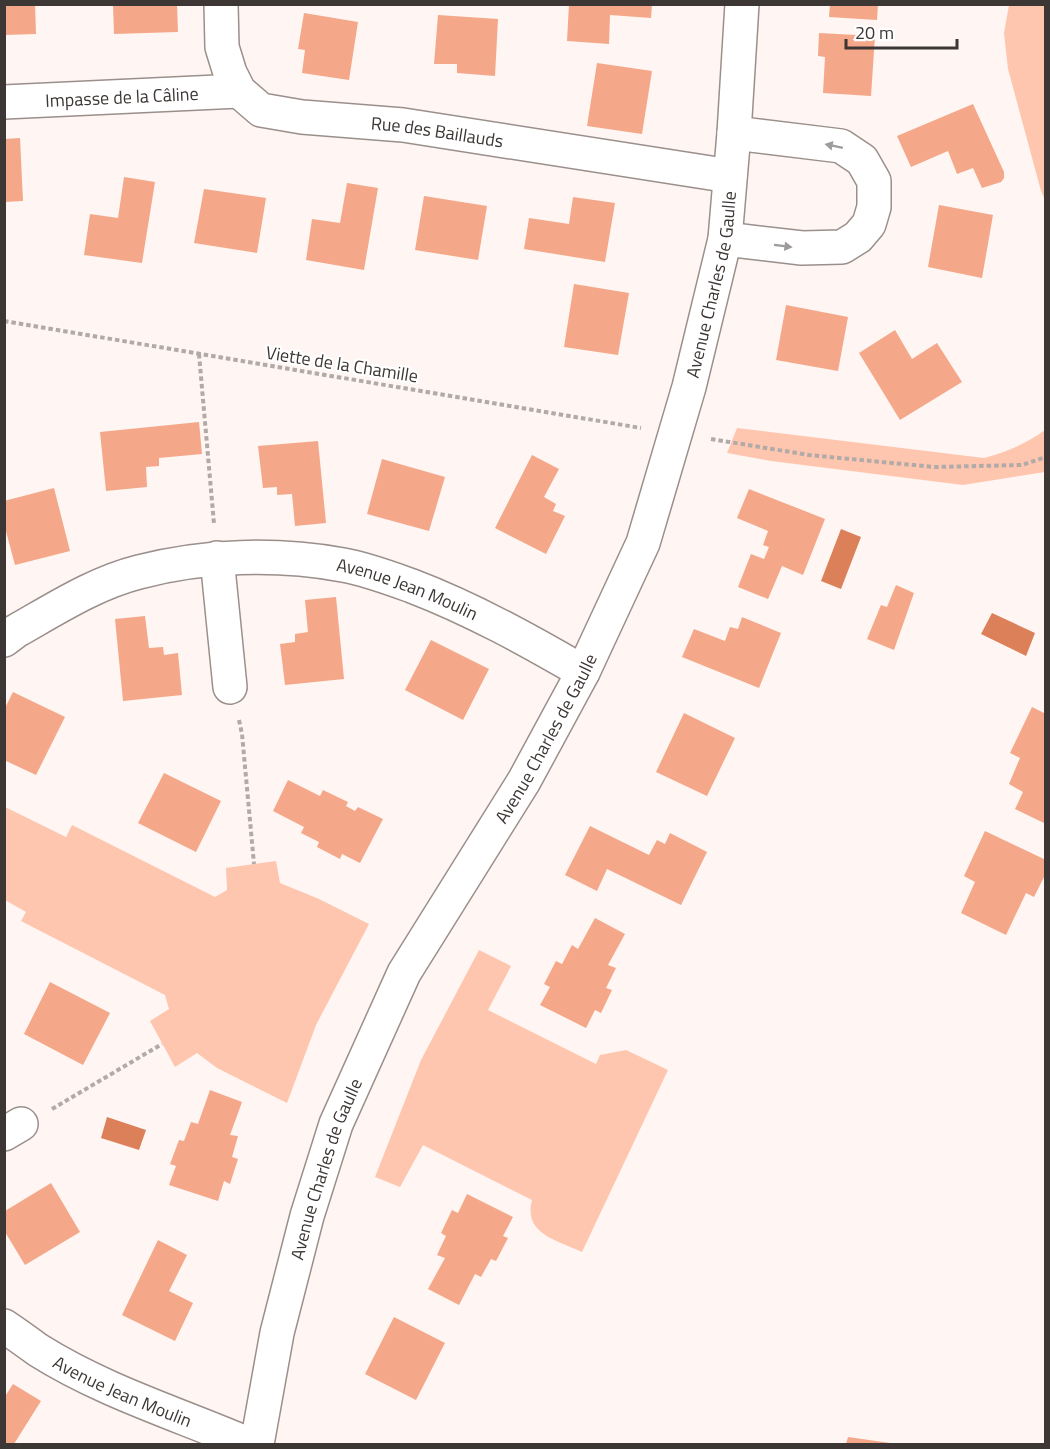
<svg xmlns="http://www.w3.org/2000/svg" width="1050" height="1449" font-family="'Titillium Web',sans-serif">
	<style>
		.green { fill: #ffc6af }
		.water { fill: #dc805a }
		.building { fill: #f4a889 }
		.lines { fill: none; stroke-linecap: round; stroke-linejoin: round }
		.minor-casing { stroke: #9a8f8b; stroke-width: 36 }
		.tertiary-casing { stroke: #9a8f8b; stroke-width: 36 }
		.path { stroke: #b2aaa8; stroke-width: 4; stroke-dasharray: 4.5 3; stroke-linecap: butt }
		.minor { stroke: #fff; stroke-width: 33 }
		.tertiary { stroke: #fff; stroke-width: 33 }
		.oneway { fill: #9e9b9a }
		.labels { text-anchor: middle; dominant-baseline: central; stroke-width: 4.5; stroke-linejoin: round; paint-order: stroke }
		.street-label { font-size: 18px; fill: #3c3735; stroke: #fff }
	</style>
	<rect width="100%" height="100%" fill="#fff5f2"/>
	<path class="green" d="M 1009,5 L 1045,5 L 1045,200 L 1041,191 L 1008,69 L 1004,33 Z
		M 737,428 L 984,458 C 1006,452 1026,444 1045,430 L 1045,472 L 963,485 L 771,461 L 727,453 Z
		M 5,807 L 66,837 L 72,825 L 215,897 L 227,890 L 226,868 L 276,861 L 280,883 L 319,899 L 369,924 L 316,1025 L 287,1103 L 217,1068 L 197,1053 L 175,1067 L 150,1021 L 169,1009 L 165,995 L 21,921 L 26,912 L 5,900 Z
		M 479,950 L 511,966 L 488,1010 L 596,1064 L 600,1055 L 626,1050 L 668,1070 L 582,1252 C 557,1240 523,1234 532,1200 L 423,1145 L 400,1187 L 375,1177 L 421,1060 Z"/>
	<path class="water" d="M 841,529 L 861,537 L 841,589 L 821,581 Z
		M 992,613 L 1035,633 L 1026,656 L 981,634 Z
		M 107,1117 L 146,1130 L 139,1150 L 101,1138 Z"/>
	<path class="building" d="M 4,4 L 35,4 L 36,34 L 4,35 Z
		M 113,4 L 177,4 L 178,32 L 114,34 Z
		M 569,4 L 652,4 L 651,18 L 610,15 L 609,44 L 567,41 Z
		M 830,4 L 878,4 L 877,20 L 829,17 Z
		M 304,13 L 358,22 L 349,80 L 302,73 L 305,50 L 298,49 Z
		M 438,15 L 498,19 L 495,76 L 457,73 L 457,64 L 434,64 Z
		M 819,33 L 875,36 L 871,96 L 823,93 L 825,57 L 818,56 Z
		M 597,63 L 652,71 L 642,134 L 587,126 Z
		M 973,104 L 1004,172 L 1004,178 L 1001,182 L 982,188 L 973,168 L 957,174 L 948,151 L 911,167 L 897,136 Z
		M 20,138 L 23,201 L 4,202 L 4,139 Z
		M 124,177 L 155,182 L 142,263 L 84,255 L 90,214 L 118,218 Z
		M 347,183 L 378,188 L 364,270 L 306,260 L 312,219 L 340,223 Z
		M 204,189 L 266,198 L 257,253 L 194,243 Z
		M 424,196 L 487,206 L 478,260 L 415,250 Z
		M 573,197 L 615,203 L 605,262 L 524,249 L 529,218 L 569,224 Z
		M 939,205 L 993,215 L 982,278 L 928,267 Z
		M 574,284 L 629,293 L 618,355 L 564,347 Z
		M 786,305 L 848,317 L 838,371 L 776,360 Z
		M 895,330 L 912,359 L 937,343 L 962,382 L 900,420 L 859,353 Z
		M 199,422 L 202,454 L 159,458 L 159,466 L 146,467 L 147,487 L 106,491 L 100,432 Z
		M 318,441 L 326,523 L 295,526 L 292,494 L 277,495 L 277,487 L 263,488 L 258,446 Z
		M 532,455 L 559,469 L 544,497 L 556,504 L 553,511 L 565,516 L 546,554 L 495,528 Z
		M 382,459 L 445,477 L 429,531 L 367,514 Z
		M 54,488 L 70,551 L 15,565 L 4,524 L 4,501 Z
		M 749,489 L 825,519 L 803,575 L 782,566 L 768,599 L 738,587 L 751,554 L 764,559 L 769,547 L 763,545 L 768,531 L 737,518 Z
		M 896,585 L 914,593 L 894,650 L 867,639 L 881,605 L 887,607 Z
		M 336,597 L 344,679 L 285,685 L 280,644 L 295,642 L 295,634 L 308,632 L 305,600 Z
		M 145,616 L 149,648 L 163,647 L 164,655 L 178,653 L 182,695 L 123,701 L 115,619 Z
		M 742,617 L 781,633 L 759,688 L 682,657 L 694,629 L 725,641 L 730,627 L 738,629 Z
		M 431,640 L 489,669 L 463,720 L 405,690 Z
		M 13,692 L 65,717 L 36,775 L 4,760 L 4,710 Z
		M 1032,707 L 1046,714 L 1046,824 L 1015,809 L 1023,792 L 1009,784 L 1020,758 L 1010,753 Z
		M 684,713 L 735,738 L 707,796 L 656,772 Z
		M 164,773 L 221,801 L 196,852 L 138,823 Z
		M 288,780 L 320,796 L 323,790 L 348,802 L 346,806 L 355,811 L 358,807 L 383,819 L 360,863 L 342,854 L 340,859 L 317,847 L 319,842 L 301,833 L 304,827 L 273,811 Z
		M 590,826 L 649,855 L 657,840 L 665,844 L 670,833 L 707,852 L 681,905 L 607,869 L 597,891 L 565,875 Z
		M 985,831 L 1046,860 L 1046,873 L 1034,897 L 1026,893 L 1006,935 L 961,913 L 975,882 L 964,876 Z
		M 595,918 L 625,934 L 608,965 L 616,968 L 606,988 L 612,990 L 601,1013 L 595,1010 L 586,1028 L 540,1005 L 550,987 L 544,984 L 556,961 L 562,964 L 572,945 L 578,949 Z
		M 50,982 L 110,1013 L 83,1065 L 24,1034 Z
		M 210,1090 L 242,1102 L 230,1135 L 238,1136 L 232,1157 L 238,1159 L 230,1184 L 224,1181 L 218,1201 L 169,1185 L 176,1166 L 170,1164 L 179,1140 L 184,1141 L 191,1122 L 198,1124 Z
		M 51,1183 L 80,1232 L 25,1265 L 5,1232 L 5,1211 Z
		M 467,1194 L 513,1217 L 503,1236 L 508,1238 L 496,1261 L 491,1259 L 481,1277 L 475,1274 L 459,1305 L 428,1289 L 445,1258 L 437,1255 L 446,1236 L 441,1233 L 452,1210 L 458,1213 Z
		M 158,1240 L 187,1255 L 169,1291 L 193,1303 L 175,1341 L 122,1315 Z
		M 394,1317 L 445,1343 L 416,1400 L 365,1374 Z
		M 13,1384 L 41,1401 L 14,1444 L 4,1444 L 4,1398 Z
		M 848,1437 L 890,1443 L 890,1444 L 846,1444 Z"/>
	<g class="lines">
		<g class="minor-casing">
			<g id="minor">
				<path id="s1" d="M 221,4 L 222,47 L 230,73 L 239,91 L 261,110 L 302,117 L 403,125 L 730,176"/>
				<path id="s2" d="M 4,102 L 239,91"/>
				<path d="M 725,239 L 802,248 L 842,247 L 858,237 L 869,224 L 874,207 L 874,181 L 862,160 L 841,146 L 734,133"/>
				<path d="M 217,558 L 230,687"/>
				<path id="s3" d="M 4,640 L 16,631 C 55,609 95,583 139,572 C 203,555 277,553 343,565 C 366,569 390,578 412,586 C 472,609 528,640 583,672"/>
				<path d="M 4,1134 L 21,1124"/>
				<path id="s4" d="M 4,1326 C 16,1334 27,1342 38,1350 C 103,1391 178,1414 248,1444"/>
			</g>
		</g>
		<g class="tertiary-casing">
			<g id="tertiary">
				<path id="s5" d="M 257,1444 L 277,1333 L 307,1216 L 336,1124 L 404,973 L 524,781 L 583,672 L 643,543 L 689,387 L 725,239 L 734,133 L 742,4"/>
			</g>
		</g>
		<path class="path" d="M 4,321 L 641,428
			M 199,354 L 214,524
			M 711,439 L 809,455 L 934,467 L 1022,465 L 1046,457
			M 239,720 L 242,734 L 254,864
			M 52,1109 L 162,1044"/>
		<use href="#minor" class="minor"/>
		<use href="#tertiary" class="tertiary"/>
	</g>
	<defs><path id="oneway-solid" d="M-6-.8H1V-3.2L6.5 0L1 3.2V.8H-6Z" transform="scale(1.5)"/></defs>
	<g class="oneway">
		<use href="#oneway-solid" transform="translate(834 146) rotate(-168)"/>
		<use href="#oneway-solid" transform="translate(783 246) rotate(7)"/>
	</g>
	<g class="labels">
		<g class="street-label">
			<text stroke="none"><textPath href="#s2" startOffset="118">Impasse de la Câline</textPath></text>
			<text stroke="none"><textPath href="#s1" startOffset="297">Rue des Baillauds</textPath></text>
			<text stroke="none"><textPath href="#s5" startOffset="1256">Avenue Charles de Gaulle</textPath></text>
			<text transform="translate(342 364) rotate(9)">Viette de la Chamille</text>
			<text stroke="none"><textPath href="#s3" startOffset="426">Avenue Jean Moulin</textPath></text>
			<text stroke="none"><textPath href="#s5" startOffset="770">Avenue Charles de Gaulle</textPath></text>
			<text stroke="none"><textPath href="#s5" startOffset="284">Avenue Charles de Gaulle</textPath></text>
			<text stroke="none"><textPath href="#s4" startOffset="136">Avenue Jean Moulin</textPath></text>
		</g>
	</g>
	<rect width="1050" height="1449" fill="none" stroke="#3c3735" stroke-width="12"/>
	<path d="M846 39v9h111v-9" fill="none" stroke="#3c3735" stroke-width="3"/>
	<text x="855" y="39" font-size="18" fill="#3c3735" stroke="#ffffff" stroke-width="4.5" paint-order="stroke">20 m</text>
</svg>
